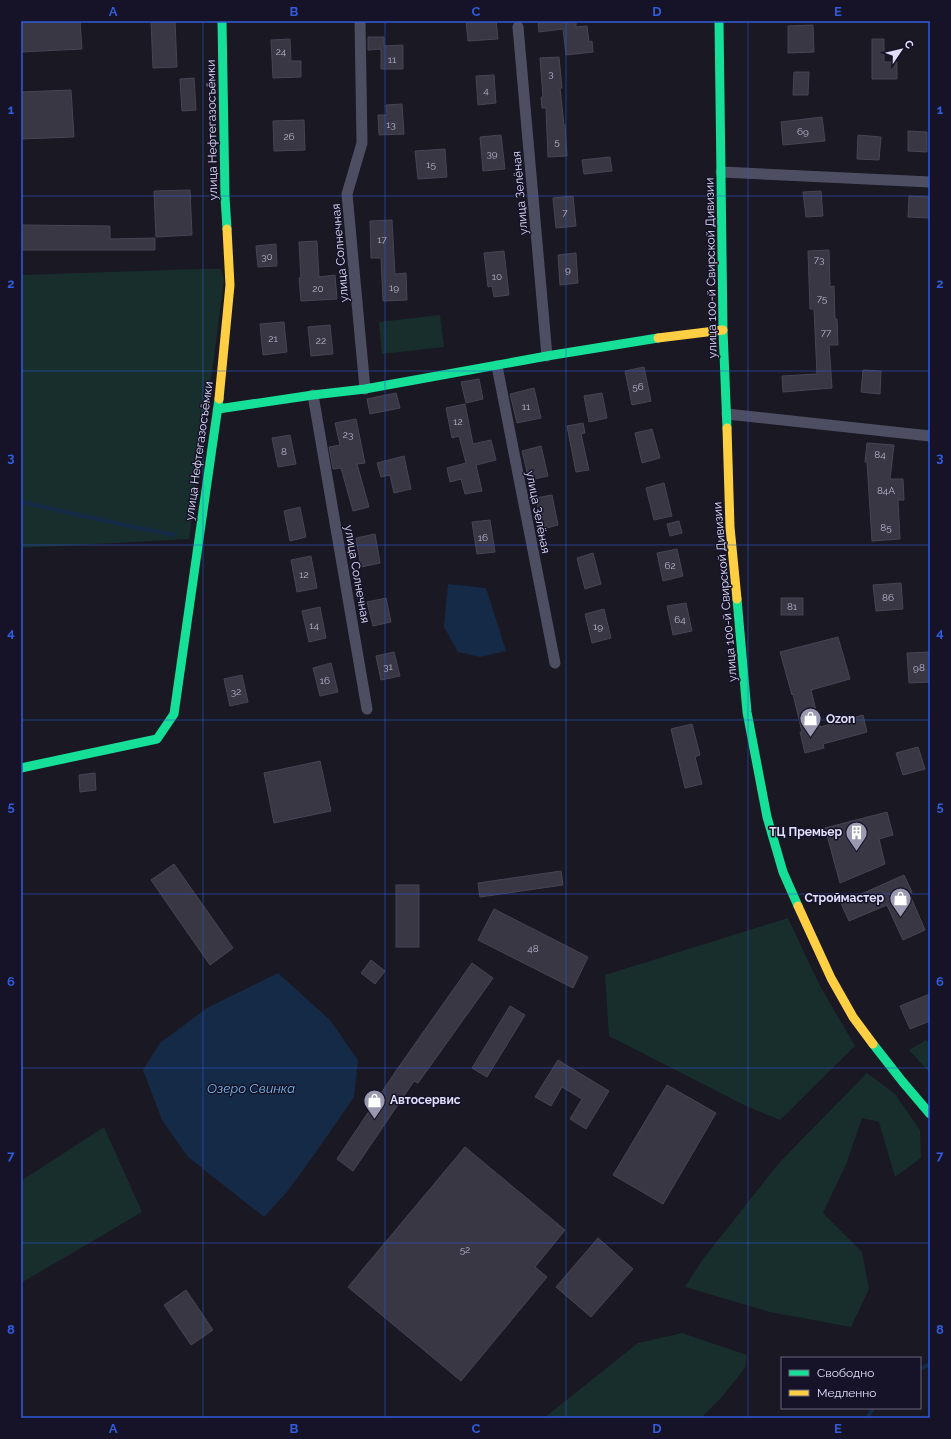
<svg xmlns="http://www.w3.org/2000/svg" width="951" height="1439" viewBox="0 0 951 1439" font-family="Raleway,sans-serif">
<rect width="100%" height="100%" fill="#1a1823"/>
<g fill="#172e2d">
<polygon points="199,269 221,269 224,279 214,358 189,539 21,548 21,275"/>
<polygon points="440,315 444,347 382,354 379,322"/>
<polygon points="788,918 820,986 855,1046 780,1120 746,1106 609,1036 605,975"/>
<polygon points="926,1040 930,1044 930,1073 909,1050"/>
<polygon points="867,1073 895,1094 920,1130 921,1158 895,1177 879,1122 862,1118 847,1162 823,1213 862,1252 869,1289 851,1327 770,1312 685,1287 703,1259 779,1163"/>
<polygon points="104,1127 142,1212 21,1283 21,1181"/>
<polygon points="682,1333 747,1355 745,1368 721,1398 701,1418 544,1418 638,1343"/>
</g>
<g fill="#152a46">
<polygon points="448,584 486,588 506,651 480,657 458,652 444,627"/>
<polygon points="278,973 330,1020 358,1060 354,1097 314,1155 286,1193 264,1217 188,1157 162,1120 143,1070 160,1043 207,1008"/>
</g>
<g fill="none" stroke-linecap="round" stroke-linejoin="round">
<g stroke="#152a46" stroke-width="4">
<polyline points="21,502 129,526 175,535"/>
<polyline points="920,1369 930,1364"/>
<polyline points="867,1418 873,1408"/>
</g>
</g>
<g fill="#393744" stroke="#474455">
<polygon points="21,21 80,21 82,49 21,52"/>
<polygon points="151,21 175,21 177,67 153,68"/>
<polygon points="466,21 496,21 498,39 468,41"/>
<polygon points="538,21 576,21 576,27 587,26 589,42 592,41 593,52 566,55 563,29 539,32"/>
<polygon points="813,25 814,52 788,53 788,26"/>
<polygon points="368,37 384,37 384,46 403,45 403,69 381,69 381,49 368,50"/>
<polygon points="290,39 291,61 301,61 301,77 273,78 271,40"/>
<polygon points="872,39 884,39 884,62 897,62 897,79 872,79"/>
<polygon points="559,57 562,88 560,88 564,125 565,125 567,156 548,157 546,108 542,108 541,97 543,97 540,58"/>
<polygon points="794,72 809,72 808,95 793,95"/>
<polygon points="494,75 496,103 478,105 476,76"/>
<polygon points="194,78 196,110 182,111 180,79"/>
<polygon points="71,90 74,137 21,139 21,92"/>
<polygon points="402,104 404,134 379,135 378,115 387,115 386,105"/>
<polygon points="822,117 825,141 783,145 781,122"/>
<polygon points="304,120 305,150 274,151 273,121"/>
<polygon points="908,131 927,132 927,152 908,151"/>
<polygon points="501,135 505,169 483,171 480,137"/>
<polygon points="858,135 881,137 879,160 857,159"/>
<polygon points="445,149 447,177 418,179 415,151"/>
<polygon points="610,157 612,171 584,174 582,160"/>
<polygon points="190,190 192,235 156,237 154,191"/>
<polygon points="821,191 823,216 806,217 803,192"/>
<polygon points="573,196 576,226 556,228 553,198"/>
<polygon points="909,196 930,197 930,218 908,217"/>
<polygon points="392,220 395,274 406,273 407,300 383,301 381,258 371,258 370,221"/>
<polygon points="21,225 110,226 110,239 155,238 155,250 21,250"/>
<polygon points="317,241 319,277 335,275 337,299 301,301 299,278 301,278 299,242"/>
<polygon points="276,244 277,266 258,267 256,246"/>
<polygon points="829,250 830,287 834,286 835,319 837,319 838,345 829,345 832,388 783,392 782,376 817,374 814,309 810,309 808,251"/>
<polygon points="504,251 509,295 494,297 492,286 488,287 484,253"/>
<polygon points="576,253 578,283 560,285 558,255"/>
<polygon points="284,322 287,352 263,355 260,324"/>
<polygon points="330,325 333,354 311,356 308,327"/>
<polygon points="644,367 651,401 632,405 625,371"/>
<polygon points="863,370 881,371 880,394 861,392"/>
<polygon points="479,379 483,399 466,403 461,382"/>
<polygon points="534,388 541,418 517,423 510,394"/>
<polygon points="396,393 400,408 370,414 367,399"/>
<polygon points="602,393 607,418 589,422 584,396"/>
<polygon points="465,404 473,444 491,440 496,460 476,465 482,491 465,494 461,479 450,482 447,468 466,463 459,436 452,438 446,408"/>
<polygon points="356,419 365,463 357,464 369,507 353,511 341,468 333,469 329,447 340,445 335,423"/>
<polygon points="583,423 585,433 581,434 589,470 576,472 567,426"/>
<polygon points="652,429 660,458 642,463 635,433"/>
<polygon points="290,435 296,464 278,467 272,438"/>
<polygon points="867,443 894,445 890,479 903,479 904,500 898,500 900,539 872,541 867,462 865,462"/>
<polygon points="541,446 548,476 529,480 522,451"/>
<polygon points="404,456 411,489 394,493 390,475 381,477 377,463"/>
<polygon points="664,483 672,516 654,520 646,488"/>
<polygon points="552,495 558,525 543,529 536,498"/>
<polygon points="300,507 306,537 290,541 284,511"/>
<polygon points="490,520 495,552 477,554 472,522"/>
<polygon points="679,521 682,533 670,536 667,524"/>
<polygon points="375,534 380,563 361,567 356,538"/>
<polygon points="677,549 683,576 663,581 657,553"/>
<polygon points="593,553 601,584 585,589 577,558"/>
<polygon points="311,556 317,588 297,592 291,560"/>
<polygon points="901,583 903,609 876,611 873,585"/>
<polygon points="386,598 391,622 373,626 367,602"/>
<rect x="781" y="598" width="22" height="17"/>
<polygon points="686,603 692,631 673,635 667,606"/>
<polygon points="320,607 326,638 309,642 302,611"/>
<polygon points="604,609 611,638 592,643 585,614"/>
<polygon points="838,637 850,679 811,690 820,727 863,715 867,732 823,744 824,748 805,753 800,732 802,732 793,694 792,695 780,652"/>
<polygon points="394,652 400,676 381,680 376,656"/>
<polygon points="930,652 930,682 909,683 907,653"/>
<polygon points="331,663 338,692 320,696 313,668"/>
<polygon points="242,675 248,702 230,706 224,679"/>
<polygon points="692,724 700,755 695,757 702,784 685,788 671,729"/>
<polygon points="918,747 925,769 903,775 896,753"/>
<polygon points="320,761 331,811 274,823 264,773"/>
<polygon points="95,773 96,790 80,792 79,775"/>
<polygon points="887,812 893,835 879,839 885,864 840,883 825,828"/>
<polygon points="174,864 233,948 210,965 151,880"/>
<polygon points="561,871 563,885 480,897 478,883"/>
<polygon points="904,875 912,892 910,895 925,930 903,940 887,905 849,921 841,903"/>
<rect x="396" y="885" width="23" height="62"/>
<polygon points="494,909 588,957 573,988 478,940"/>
<polygon points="371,960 385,971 375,984 361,973"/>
<polygon points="472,963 493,978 418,1083 414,1081 353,1171 337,1159 398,1068"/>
<polygon points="930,994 930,1021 910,1029 900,1006"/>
<polygon points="510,1006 525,1015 487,1077 472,1068"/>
<polygon points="558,1060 609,1091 586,1129 570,1119 582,1099 562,1087 551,1106 535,1097"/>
<polygon points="667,1085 716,1113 663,1204 613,1175"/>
<polygon points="465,1147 565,1230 535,1267 547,1277 461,1381 348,1287"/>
<polygon points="598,1238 633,1269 591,1317 556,1287"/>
<polygon points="186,1290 213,1330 191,1345 164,1305"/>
</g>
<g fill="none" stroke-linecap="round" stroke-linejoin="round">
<g stroke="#4e4e63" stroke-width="11">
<polyline points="360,21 362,143 347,194 365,389"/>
<polyline points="518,27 547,356"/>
<polyline points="721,172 930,182"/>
<polyline points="497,366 555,663"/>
<polyline points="313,395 367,709"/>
<polyline points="727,414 930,436"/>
</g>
<g stroke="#16e098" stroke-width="9">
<polyline points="222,21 225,197 227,229"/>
<polyline points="719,21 723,330 727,428"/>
<polyline points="218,409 313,395 365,389 547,356 658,338"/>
<polyline points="737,599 747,712 767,817 783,872 798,906"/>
<polyline points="21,768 157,739 174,714 219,399"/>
<polyline points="873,1044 902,1081 930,1114"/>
</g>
<g stroke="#ffcf43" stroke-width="9">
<polyline points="658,338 723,330"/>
<polyline points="219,399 230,285 227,229"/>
<polyline points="727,428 730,527 737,599"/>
<polyline points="798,906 831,978 853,1017 873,1044"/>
</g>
</g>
<path fill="none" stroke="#305cdc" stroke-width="1" stroke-opacity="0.55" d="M203,21V1418M385,21V1418M566,21V1418M748,21V1418M21,196H930M21,371H930M21,545H930M21,720H930M21,894H930M21,1068H930M21,1243H930"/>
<defs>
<symbol id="shop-pin" viewBox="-11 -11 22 30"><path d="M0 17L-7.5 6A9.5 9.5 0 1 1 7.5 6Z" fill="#9b99af" stroke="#161328"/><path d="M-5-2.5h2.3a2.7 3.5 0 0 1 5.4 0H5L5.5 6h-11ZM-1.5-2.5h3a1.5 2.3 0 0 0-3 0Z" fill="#fff"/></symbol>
<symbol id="building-pin" viewBox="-11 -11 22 30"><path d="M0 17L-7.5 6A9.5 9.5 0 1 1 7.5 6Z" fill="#9b99af" stroke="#161328"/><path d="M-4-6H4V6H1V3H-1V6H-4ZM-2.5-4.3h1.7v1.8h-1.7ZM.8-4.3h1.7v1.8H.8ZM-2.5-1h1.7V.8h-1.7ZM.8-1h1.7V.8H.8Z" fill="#fff"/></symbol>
</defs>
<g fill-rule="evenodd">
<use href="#shop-pin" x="798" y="706" width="25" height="34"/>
<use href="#building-pin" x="844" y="820" width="25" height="34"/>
<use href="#shop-pin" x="888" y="886" width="25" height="34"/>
<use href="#shop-pin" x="362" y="1088" width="25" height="34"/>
</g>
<g text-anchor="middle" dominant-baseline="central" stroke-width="3" stroke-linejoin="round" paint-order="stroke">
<g font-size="10" fill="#b6b4cd">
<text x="281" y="51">24</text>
<text x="392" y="59">11</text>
<text x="551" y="73">3</text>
<text x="486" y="90">4</text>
<text x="391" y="124">13</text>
<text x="803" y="131">69</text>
<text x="289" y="136">26</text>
<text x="557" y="141">5</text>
<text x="492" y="153">39</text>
<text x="431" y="164">15</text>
<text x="565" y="212">7</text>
<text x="382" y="239">17</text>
<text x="267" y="256">30</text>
<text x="819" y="259">73</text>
<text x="568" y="269">9</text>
<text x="497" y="276">10</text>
<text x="394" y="287">19</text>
<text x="318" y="288">20</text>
<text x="822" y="298">75</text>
<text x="826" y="332">77</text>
<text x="273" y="338">21</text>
<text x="321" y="340">22</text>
<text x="638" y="386">56</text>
<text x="526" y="406">11</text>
<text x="458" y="421">12</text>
<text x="348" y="434">23</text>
<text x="284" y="451">8</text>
<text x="880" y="454">84</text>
<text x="886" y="490">84А</text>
<text x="886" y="527">85</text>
<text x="483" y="537">16</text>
<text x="670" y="565">62</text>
<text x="304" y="574">12</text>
<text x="888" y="597">86</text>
<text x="792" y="606">81</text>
<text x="680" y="619">64</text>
<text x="314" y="625">14</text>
<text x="598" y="626">19</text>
<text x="388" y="666">31</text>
<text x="919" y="667">98</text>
<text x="325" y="680">16</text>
<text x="236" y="691">32</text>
<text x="533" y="948">48</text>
<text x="465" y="1249">52</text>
</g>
<g font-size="12" fill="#e0defb" stroke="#161328">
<text transform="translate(212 130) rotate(-91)">улица Нефтегазосъёмки</text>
<text transform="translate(520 193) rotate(-95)">улица Зелёная</text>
<text transform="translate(340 253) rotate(-95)">улица Солнечная</text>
<text transform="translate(711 268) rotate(-91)">улица 100-й Свирской Дивизии</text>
<text transform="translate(199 451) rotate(-82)">улица Нефтегазосъёмки</text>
<text transform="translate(538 512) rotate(79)">улица Зелёная</text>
<text transform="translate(357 574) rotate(80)">улица Солнечная</text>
<text transform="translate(725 592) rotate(-95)">улица 100-й Свирской Дивизии</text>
</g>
<g font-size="12" font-weight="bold" fill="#e0defb" stroke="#161328" text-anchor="start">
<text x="826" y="719">Ozon</text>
<text x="842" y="832" text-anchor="end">ТЦ Премьер</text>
<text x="884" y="898" text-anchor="end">Строймастер</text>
<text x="390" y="1100">Автосервис</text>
</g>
<g font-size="13" font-style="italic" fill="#77bef0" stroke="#161328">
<text x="251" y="1088">Озеро Свинка</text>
</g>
</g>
<rect width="951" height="1439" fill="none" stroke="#161328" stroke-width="44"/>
<rect x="781" y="1357" width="140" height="52" fill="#161328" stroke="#67647c"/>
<rect x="789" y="1370" width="20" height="6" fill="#16e098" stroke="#67647c"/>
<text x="817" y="1377" font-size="12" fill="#e0defb">Свободно</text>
<rect x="789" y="1390" width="20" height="6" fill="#ffcf43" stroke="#67647c"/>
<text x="817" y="1397" font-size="12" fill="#e0defb">Медленно</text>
<g transform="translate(901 50) rotate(55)" stroke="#161328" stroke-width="3" paint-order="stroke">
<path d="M0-3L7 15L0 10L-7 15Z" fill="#e0defb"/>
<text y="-6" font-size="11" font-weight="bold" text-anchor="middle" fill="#e0defb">С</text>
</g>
<rect x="22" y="22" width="907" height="1395" fill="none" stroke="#305cdc" stroke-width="1.5"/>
<g font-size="13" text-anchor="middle" font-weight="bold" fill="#305cdc">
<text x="113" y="16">A</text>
<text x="294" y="16">B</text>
<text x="476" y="16">C</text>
<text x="657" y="16">D</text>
<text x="838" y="16">E</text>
<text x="11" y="114">1</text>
<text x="940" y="114">1</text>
<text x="11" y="288">2</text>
<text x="940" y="288">2</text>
<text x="11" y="462">3</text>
<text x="940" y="462">3</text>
<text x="11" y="637">4</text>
<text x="940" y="637">4</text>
<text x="11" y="811">5</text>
<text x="940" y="811">5</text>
<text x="11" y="986">6</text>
<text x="940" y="986">6</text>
<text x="11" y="1160">7</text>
<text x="940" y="1160">7</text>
<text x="11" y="1334">8</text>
<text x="940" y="1334">8</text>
<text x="113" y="1433">A</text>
<text x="294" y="1433">B</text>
<text x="476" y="1433">C</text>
<text x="657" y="1433">D</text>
<text x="838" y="1433">E</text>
</g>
</svg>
